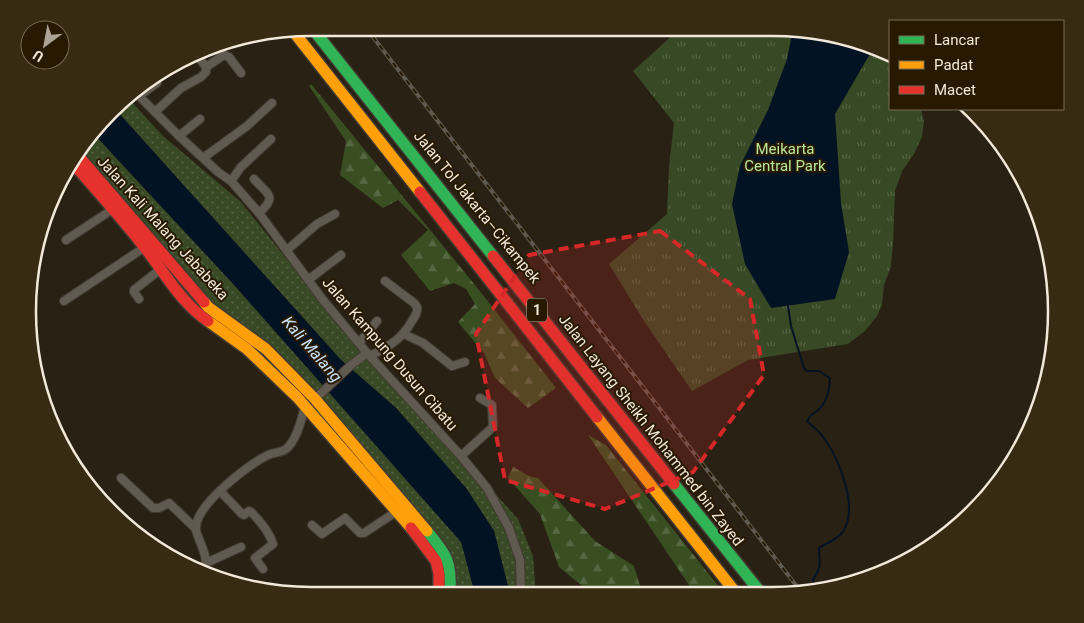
<svg xmlns="http://www.w3.org/2000/svg" width="1084" height="623" viewBox="0 0 1084 623" font-family="Roboto,sans-serif">
<defs>
<pattern id="grass-dots" width="8" height="8" patternUnits="userSpaceOnUse" patternTransform="scale(1.25)"><rect width="8" height="8" fill="#384925"/><path d="M2 2h.1M6 6h.1" fill="none" stroke="#556344" stroke-width="1.8" stroke-linecap="round"/></pattern>
<pattern id="forest-firs" width="22" height="20" patternUnits="userSpaceOnUse" patternTransform="scale(1.25)"><rect width="22" height="20" fill="#394f22"/><path d="M5 1l3.5 6h-7zM16 11l3.5 6h-7z" fill="#566842"/></pattern>
<pattern id="park-tufts" width="24" height="20" patternUnits="userSpaceOnUse" patternTransform="scale(1.25)"><rect width="24" height="20" fill="#384925"/><path d="M3 7l-1-3M5 7V3M7 7l1-3M15 17l-1-3M17 17v-4M19 17l1-3" fill="none" stroke="#556344"/></pattern>
</defs>
<rect width="100%" height="100%" fill="#292113"/>
<g fill="url(#grass-dots)">
<polygon points="128,98 163,136 241,202 345,332 463,458 518,519 533,556 536,594 510,594 494,531 466,488 396,408 341,360 116,110"/>
<polygon points="94,134 236,287 462,542 475,594 438,594 436,561 297,397 200,316 76,153"/>
</g>
<g fill="url(#forest-firs)">
<polygon points="311,84 475,285 556,388 528,408 495,378 484,353 458,322 475,304 466,289 454,283 430,291 401,255 428,230 398,200 383,208 340,175 346,141 309,86"/>
<polygon points="588,435 606,445 724,593 695,594"/>
<polygon points="513,467 529,476 538,478 595,541 634,566 641,589 637,594 609,594 608,592 606,594 592,594 559,567 540,514 508,478"/>
</g>
<polygon fill="url(#park-tufts)" points="674,28 791,28 864,42 890,55 890,109 921,109 924,121 922,137 914,154 902,171 895,191 893,244 891,266 884,285 882,305 877,316 865,331 848,344 748,360 692,391 644,321 609,264 667,214 669,166 674,123 633,71 676,32"/>
<g fill="#041323">
<polygon points="793,29 864,42 874,47 835,114 841,203 849,252 835,299 771,308 745,264 732,204 740,166 768,110 787,59"/>
<polygon points="116,110 341,360 396,408 466,488 494,531 510,594 475,594 461,542 236,287 94,134"/>
</g>
<g fill="none" stroke-linecap="round" stroke-linejoin="round">
<path stroke="#041323" stroke-width="2" d="M788,306L791,326L804,368L807,371H819L830,378C830,388 827,402 819,409C814,414 810,414 807,421C813,427 819,431 824,438C839,459 860,509 842,533C836,540 827,543 819,548C819,564 823,565 813,579L815,585L813,592"/>
<defs>
<g id="street">
<polyline points="197,55 206,67"/>
<polyline points="134,91 179,136 218,172 231,181 259,213 323,300 367,353 461,456 487,488 509,528 520,560 521,594"/>
<polyline points="139,96 157,83"/>
<polyline points="155,112 181,88 201,77 206,72 206,67 224,55 229,57 241,73"/>
<polyline points="179,136 200,119"/>
<polyline points="203,158 247,126 272,103"/>
<path d="M254,179C268,195 278,196 259,213"/>
<polyline points="231,181 241,167 271,139"/>
<polyline points="66,240 113,209"/>
<polyline points="287,250 317,224 335,214"/>
<polyline points="308,280 341,255"/>
<polyline points="139,299 134,292 134,290 162,268"/>
<polyline points="64,301 145,247"/>
<polyline points="404,334 423,343 452,366 465,362"/>
<polyline points="359,343 377,321"/>
<path d="M370,356C389,346 401,340 412,321C415,316 418,313 417,307L414,303L385,281"/>
<polyline points="315,399 350,366 367,353"/>
<polyline points="461,456 493,427 492,405 480,398"/>
<polyline points="121,478 153,508 159,508 169,503 195,528"/>
<path d="M220,491L242,514L244,515L249,511L251,512C260,521 269,531 273,544L255,558L263,569"/>
<polyline points="312,525 322,534 345,518 360,533 364,533 402,508"/>
<polyline points="206,563 241,547"/>
<path d="M199,571L206,563C206,549 195,536 196,527C197,504 248,465 268,455C274,452 281,453 286,449C297,440 301,420 305,407"/>
</g>
<g id="fast">
<polyline points="312,28 493,256"/>
<polyline points="674,484 761,593"/>
<path d="M427,531C447,555 452,562 450,594"/>
</g>
<g id="slow">
<polyline points="293,31 420,192"/>
<polyline points="204,302 208,307 266,349 315,399 427,531"/>
<polyline points="208,321 247,349 297,397 411,528"/>
<polyline points="597,417 736,593"/>
</g>
<g id="jam">
<polyline points="76,153 204,302"/>
<path d="M72,162C96,190 122,218 145,248C165,273 181,303 208,321"/>
<polyline points="420,192 597,417"/>
<polyline points="493,256 674,484"/>
<polyline points="411,528 436,561 439,574 439,594"/>
</g>
</defs>
<use href="#street" stroke="#433b32" stroke-width="10"/>
<use href="#fast" stroke="#433b32" stroke-width="14"/>
<use href="#slow" stroke="#433b32" stroke-width="14"/>
<use href="#jam" stroke="#433b32" stroke-width="14"/>
<use href="#street" stroke="#605a50" stroke-width="8"/>
<use href="#fast" stroke="#30b455" stroke-width="11"/>
<use href="#slow" stroke="#ff9f0a" stroke-width="11"/>
<use href="#jam" stroke="#e5322d" stroke-width="11"/>
<defs>
<polyline id="rail" points="366,28 802,593"/>
</defs>
<use href="#rail" stroke="#60594f" stroke-width="4"/>
<use href="#rail" stroke="#281a02" stroke-width="2" stroke-dasharray="5.5" stroke-linecap="butt"/>
</g>
<path fill="#d62828" fill-opacity="0.2" stroke="#d62828" stroke-width="4" stroke-dasharray="10 6" stroke-linejoin="round" d="M660,231L750,299L764,375L693,472L605,509L505,480L476,334L529,255Z"/>
<g text-anchor="middle" dominant-baseline="central" stroke-width="4" stroke-linejoin="round" paint-order="stroke">
<rect fill="#281a02" stroke="#b6ab99" stroke-width="1" x="527" y="298.5" width="20" height="23" rx="4"/>
<g font-size="14" font-weight="bold" fill="#f3e9da">
<text x="537" y="310">1</text>
</g>
<g font-size="15" fill="#b9e698" stroke="#281a02">
<text x="785" y="149">Meikarta<tspan x="785" dy="17">Central Park</tspan></text>
</g>
<g font-size="15" fill="#f3e9da" stroke="#281a02">
<text transform="translate(477 207) rotate(51)">Jalan Tol Jakarta–Cikampek</text>
<text transform="translate(163 228) rotate(48)">Jalan Kali Malang Jababeka</text>
<text transform="translate(390 354) rotate(49)">Jalan Kampung Dusun Cibatu</text>
<text transform="translate(651 430) rotate(52)">Jalan Layang Sheikh Mohammed bin Zayed</text>
</g>
<g font-size="16" font-style="italic" fill="#c9e4fd" stroke="#281a02">
<text transform="translate(312 349) rotate(49)">Kali Malang</text>
</g>
</g>
<path d="M0 0H1084V623H0ZM311 36H773A275 275 0 0 1 1048 311V312A275 275 0 0 1 773 587H311A275 275 0 0 1 36 312V311A275 275 0 0 1 311 36Z" fill="#382b13" fill-rule="evenodd"/>
<path fill="none" stroke="#f3e9da" stroke-width="2.5" d="M311 36H773A275 275 0 0 1 1048 311V312A275 275 0 0 1 773 587H311A275 275 0 0 1 36 312V311A275 275 0 0 1 311 36Z"/>
<rect x="889" y="20" width="175" height="90" fill="#281a02" stroke="#796d58"/>
<rect x="899" y="36" width="25" height="8" fill="#30b455" stroke="#796d58"/>
<text x="934" y="45" font-size="15" fill="#f3e9da">Lancar</text>
<rect x="899" y="61" width="25" height="8" fill="#ff9f0a" stroke="#796d58"/>
<text x="934" y="70" font-size="15" fill="#f3e9da">Padat</text>
<rect x="899" y="86" width="25" height="8" fill="#e5322d" stroke="#796d58"/>
<text x="934" y="95" font-size="15" fill="#f3e9da">Macet</text>
<g transform="translate(45 45) rotate(212)"><circle r="24" fill="#281a02" stroke="#796d58"/>
<path d="M0-4L9 19L0 12L-9 19Z" fill="#aca394"/>
<text y="-8" font-size="14" font-weight="bold" text-anchor="middle" fill="#f3e9da">U</text>
</g>
</svg>
